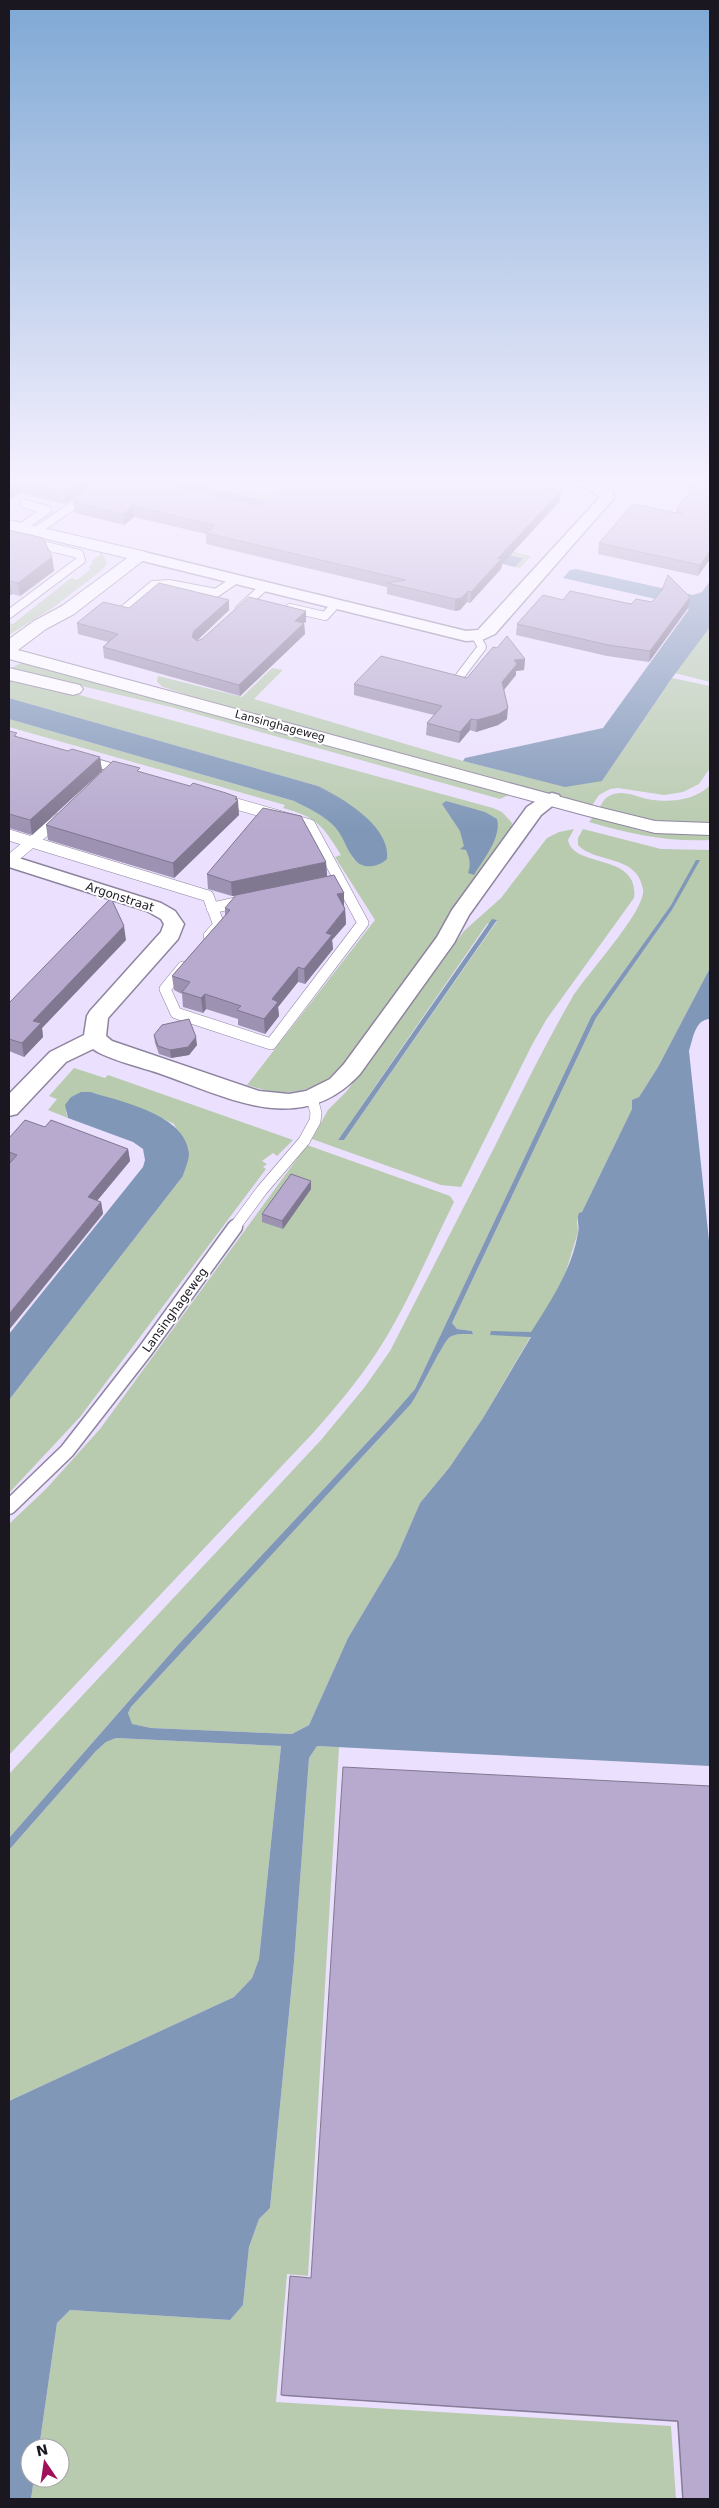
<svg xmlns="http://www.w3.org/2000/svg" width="719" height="2508" viewBox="0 0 719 2508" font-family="'DejaVu Sans',sans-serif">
<rect width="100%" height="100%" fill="#ebe0fe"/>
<g fill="#b8cbaf" fill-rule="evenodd">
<polygon points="170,479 198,479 453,536 465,541 531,556 520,568 515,567 522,557"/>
<polygon points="102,553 107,563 103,569 54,607 9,635 9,623 13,624 71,578 77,580 91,569 88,568 93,563 91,562"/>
<polygon points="710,627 710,682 675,673"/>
<polygon points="23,662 511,794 500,799 171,707 9,669"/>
<polygon points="272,668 283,670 254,699 463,761 526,777 602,781 672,678 710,686 710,768 699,784 683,792 664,795 618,788 610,789 599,795 591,807 224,707 163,687 157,682 158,676 242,697"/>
<path d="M9,678L76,694L493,808L502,812L512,823L510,836L338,1070C312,1096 280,1096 247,1085L375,920L335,857L341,855C323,826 317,817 283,808L285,805L9,727V719L294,801C311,809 330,818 341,834C347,843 349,858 359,863C366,868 378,866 384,861C395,834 339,796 318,786L9,698Z"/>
<path d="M710,785V822L664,823L599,808C602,804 604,798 609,796C621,789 635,796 647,799C668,803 695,801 710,785Z"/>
<path d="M593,817L646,832L710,834V840C666,842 631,834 589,822Z"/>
<path d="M574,829L568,840C573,869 640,852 634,898L546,1020L532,1045L461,1187L441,1185L312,1139L328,1110L346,1092L378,1049L464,931L501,898L547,838L559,832ZM497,921L344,1140H338L487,924Z"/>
<path d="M583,829L661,849L710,850V968L658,1067L639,1097L632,1103V1109L582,1212L579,1214L577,1221L578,1232L563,1281L483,1418L449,1468L420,1503L397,1556L348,1638L309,1725L292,1734L151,1728L131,1724L128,1713L131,1707L411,1404C419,1393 444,1340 450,1337C456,1333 465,1334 473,1333L472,1331L457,1329L452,1323L596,1018L672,910L699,860L671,905L591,1017L415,1389L388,1420L177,1646L9,1838V1774L321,1440L364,1388L390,1351C425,1283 460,1214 495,1146C520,1096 544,1046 572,998C585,976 647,910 643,889C637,854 596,864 578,845V838Z"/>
<polygon points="74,1068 105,1078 108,1075 293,1140 277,1156 273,1153 262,1161 267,1164 263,1167 266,1169 80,1417 9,1493 9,1400 183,1176 189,1155 174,1124 150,1112 91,1092 82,1092 71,1097 66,1113 68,1118 48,1110 57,1099 49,1096"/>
<path d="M307,1145L450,1196L454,1202C429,1252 407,1306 377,1352C358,1381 336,1407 313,1433L9,1755V1524L46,1489L100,1429Z"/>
<polygon points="116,1738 281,1746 259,1959 252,1978 234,1997 9,2101 9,1850 96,1751 106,1742"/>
<polygon points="317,1746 339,1747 308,2276 287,2274 276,2402 671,2426 676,2499 31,2499 34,2478 60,2478 60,2448 39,2448 57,2323 70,2310 230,2320 243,2305 249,2247 259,2219 270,2208 294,1962 309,1758"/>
</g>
<g fill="#8097b7">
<polygon points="124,479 170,479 523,558 515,567"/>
<polygon points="576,569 693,595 702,592 710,581 710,627 672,678 602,781 565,787 463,761 465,758 603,728 689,609 678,604 563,578 570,570"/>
<path d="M9,698L318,786C342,798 391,826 387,859C379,867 363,870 355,860C346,850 344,836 334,826C323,815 308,808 294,801L9,719Z"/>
<path d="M446,801L485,812L497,819C502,837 483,860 474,875L468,873C471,865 470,859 466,850L460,849L464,846L460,831L442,804Z"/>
<path d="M696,860H700L672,910L596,1018L452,1323L457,1329L472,1331L473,1334C465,1334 456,1333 450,1337C444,1340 419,1393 411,1404L131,1707L128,1713L132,1724L151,1728L292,1734L309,1725L348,1638L397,1556L420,1503L449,1468L483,1418L531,1337L490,1335L491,1331L531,1332C551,1301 572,1269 578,1233C580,1225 576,1221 579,1213L582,1212L632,1109V1100L639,1097L658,1067L710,968V1019C695,1019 693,1039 689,1051L710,1250V1766L317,1746L309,1758L294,1962L270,2208L259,2219L249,2247L243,2305L230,2320L70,2310L57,2323L39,2448H30V2478H34L31,2499H9V2101L234,1997L252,1978L259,1959L281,1746L116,1738L106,1742L96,1751L9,1850V1838L177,1646L388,1420L415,1389L591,1017L671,905Z"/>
<polygon points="492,919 497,920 344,1140 338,1140"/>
<path d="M81,1092H91C121,1102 186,1114 189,1154C189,1160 185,1169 183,1176L9,1400V1334L143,1167L145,1160L143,1149L133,1142L68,1118L65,1105L71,1097Z"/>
</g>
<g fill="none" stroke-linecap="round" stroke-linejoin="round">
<defs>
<g id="lane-far2">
<polyline points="20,528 47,510 25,504"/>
<polyline points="36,531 87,496"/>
<polyline points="9,537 79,554 81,560 9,614"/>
<polyline points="290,608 325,616 336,604"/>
<polyline points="240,609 264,587"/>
<polyline points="122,611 153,585 169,584 216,593 235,580"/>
<polyline points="460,676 482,647 476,636"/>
<polyline points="86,760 124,771"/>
<polyline points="223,800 237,804"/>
</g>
<g id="lane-far1">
<polyline points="9,835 208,896 219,925 209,936"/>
<polyline points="9,861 59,819"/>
<polyline points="212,908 244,901"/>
<polyline points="183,967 165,989 176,1013 271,1044 363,923 310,825 233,803"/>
<polyline points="234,1228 262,1190 304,1141 315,1121 316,1113 312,1098"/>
</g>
<polyline id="lane" points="9,1507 67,1451 145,1351 235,1227"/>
<g id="street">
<path d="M557,479C579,479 593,480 612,491L614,498L495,634L482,640L466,641L135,559L132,556L140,551L466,631L478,630L600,497L587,488L559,482Z"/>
<path d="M552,793L559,795L561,799L541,815L469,915L454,943L360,1074C301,1138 229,1098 161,1074C144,1068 106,1059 93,1049L66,1062L17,1114L9,1116V1094L50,1052L84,1035L87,1016L90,1011L161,932L164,924L161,919L147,911L9,867V855L161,903L175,911L184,924L178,939L108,1018L106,1036L112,1041L259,1091L289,1094L306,1091L330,1079L344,1064L437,937L452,910L527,807L545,795Z"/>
</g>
<g id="secondary">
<polygon points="9,520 146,552 149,556 74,614 46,629 18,650 598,807 655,821 710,823 710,835 655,833 584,815 9,659 9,639 34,621 62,606 127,558 9,530"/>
<polygon points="9,668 80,685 83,689 80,693 73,695 9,680"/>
</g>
</defs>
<use href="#lane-far2" stroke="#8e849f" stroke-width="10"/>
<use href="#lane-far1" stroke="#8e849f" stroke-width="12"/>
<use href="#lane" stroke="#8e849f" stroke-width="17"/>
<use href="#street" stroke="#8e849f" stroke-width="3"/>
<use href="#secondary" stroke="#8e849f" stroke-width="2"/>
<use href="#lane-far2" stroke="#fff" stroke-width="8"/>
<use href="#lane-far1" stroke="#fff" stroke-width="11"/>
<use href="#lane" stroke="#fff" stroke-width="14"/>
<use href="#street" fill="#fff" fill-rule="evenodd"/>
<use href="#secondary" fill="#fff" fill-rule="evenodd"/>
</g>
<g fill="#9d92b1">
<polygon points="9,479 100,479 100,480 65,504 20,493 9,499"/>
<polygon points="641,479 710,479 710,559 698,576 598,554 599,543 676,512 677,508 693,488 662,482 660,485 648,487"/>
<polygon points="560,501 502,564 501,569 470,603 467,602 460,610 455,611 387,594 387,587 206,544 206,534 134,517 124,525 75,513 73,502 259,505"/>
<polygon points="9,530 52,557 54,571 20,596 12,594 9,596"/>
<polygon points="229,600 229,610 197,641 306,611 306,622 304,623 305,634 240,696 104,658 103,647 108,642 78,634 77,623 129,608"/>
<polygon points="563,600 631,604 652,602 688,608 649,662 607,656 516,635 517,624"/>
<polygon points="525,659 524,670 516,671 516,675 504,690 507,719 498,725 476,732 470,730 459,743 426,735 427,723 434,715 354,695 354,684 467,678"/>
<polygon points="9,731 18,737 68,751 100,757 102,771 32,835 9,828"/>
<polygon points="140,772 237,800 239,815 174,878 48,840 46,825"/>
<polygon points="326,862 327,876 344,893 344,906 345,909 346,924 332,940 333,949 305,984 298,982 278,1007 279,1016 265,1034 238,1025 238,1019 206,1009 203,1013 183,1007 182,994 174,990 172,976 225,916 225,908 236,896 232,896 208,889 207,874"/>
<polygon points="126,940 42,1028 43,1037 24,1057 9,1051 9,1003"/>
<polygon points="154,1035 197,1045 189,1055 171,1058 159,1054 155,1043"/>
<polygon points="45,1127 128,1149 130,1161 97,1201 101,1202 103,1214 9,1163 9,1138"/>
<polygon points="311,1181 311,1189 283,1229 262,1222 262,1214"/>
<polygon points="710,1786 710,2499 682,2499 677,2422 282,2396 311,2278"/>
</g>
<g fill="#807790">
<polygon points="85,479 100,480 65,504 64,493"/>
<polygon points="649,479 663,479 662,482 660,485 648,487"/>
<polygon points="18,483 20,493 9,499 9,487"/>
<polygon points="561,491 560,501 502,564 501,569 470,603 471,592 497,559"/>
<polygon points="133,506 134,517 124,525 123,514"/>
<polygon points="710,551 710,559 698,576 700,565"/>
<polygon points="52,557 54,571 20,596 18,583"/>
<polygon points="9,580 12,594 9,596"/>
<polygon points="468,591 467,602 460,610 455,611 455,599"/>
<polygon points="690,597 688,608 649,662 650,651"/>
<polygon points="229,600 229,610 195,642 192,637 194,631"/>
<polygon points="306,611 306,622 304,623 305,634 240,696 239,685 295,621"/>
<polygon points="525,659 524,670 516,671 516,675 501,693 502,682 514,660"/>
<polygon points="508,708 507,719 498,725 476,732 477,720"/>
<polygon points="471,719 470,730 459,743 460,732"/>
<polygon points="100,757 102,771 32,835 30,820"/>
<polygon points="237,797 237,801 238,800 239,815 174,878 173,863"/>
<polygon points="326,862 327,876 232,896 231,882"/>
<polygon points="344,893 344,908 337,894"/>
<polygon points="345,909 346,924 332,940 333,949 305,984 304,969 326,933"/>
<polygon points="124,926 126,940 42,1028 43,1037 24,1057 22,1043 33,1021"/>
<polygon points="298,967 298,982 278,1007 279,1016 265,1034 264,1019 272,999"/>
<polygon points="205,994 206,1009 203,1013 201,998"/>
<polygon points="196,1037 197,1045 189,1055 171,1058 170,1050"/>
<polygon points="128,1149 130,1161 90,1209 88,1197"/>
<polygon points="311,1181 311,1189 283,1229 282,1221"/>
<polygon points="101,1202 103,1214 9,1330 9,1314"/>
</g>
<g fill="#b7aace" stroke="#807790">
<polygon points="9,479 85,479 64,493 18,483 9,487"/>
<polygon points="106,479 144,479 259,505 291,479 507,479 561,491 497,559 502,558 471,592 468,591 461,598 455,599 387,583 406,580 206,533 215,525 133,506 123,514 73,502"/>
<polygon points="700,479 710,479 710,551 700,565 599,543 633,504 682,514 677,508"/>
<polygon points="9,530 43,538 52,557 18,583 9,581"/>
<polygon points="668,575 690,597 650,651 608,645 517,624 543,595 563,600 570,591 631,604 636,599 652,602 662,590"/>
<polygon points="159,583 229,600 194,631 192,637 197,641 202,639 249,597 306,611 295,621 304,623 239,685 103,647 118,634 77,623 103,602 129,608"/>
<polygon points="507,636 525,659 514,660 517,664 502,682 508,708 499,714 477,720 471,719 460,732 427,723 442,706 354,684 381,656 467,678 493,647 497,648"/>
<polygon points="9,731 17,733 14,736 68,751 72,749 100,757 30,820 9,814"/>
<polygon points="113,761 140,768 137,771 190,786 193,783 226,793 237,797 235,799 238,800 173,863 46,825"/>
<polygon points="263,808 301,816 326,862 231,882 207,874"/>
<polygon points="334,875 344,893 337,894 345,909 326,933 332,935 304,969 298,967 272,999 278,1002 264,1019 237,1010 241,1006 205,994 201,998 182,992 190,982 172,976 230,910 225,908 236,895"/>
<polygon points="111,898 124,926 33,1021 41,1023 22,1043 9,1039 9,1003"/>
<polygon points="189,1019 196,1037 188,1047 170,1050 158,1046 154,1035 162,1025"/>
<polygon points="25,1120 45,1127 51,1120 128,1149 88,1197 101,1202 9,1314 9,1164 17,1155 9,1152 9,1138"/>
<polygon points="291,1174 311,1181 282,1221 262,1214"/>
<polygon points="343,1767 710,1786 710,2499 683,2499 678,2421 281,2395 290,2276 311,2278"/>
</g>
<linearGradient id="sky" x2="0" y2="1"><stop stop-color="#7ea8d4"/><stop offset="0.58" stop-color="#f6f1ff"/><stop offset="1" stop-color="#f6f1ff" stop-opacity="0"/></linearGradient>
<rect width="719" height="830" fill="url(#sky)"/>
<g text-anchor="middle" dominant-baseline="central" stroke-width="4" stroke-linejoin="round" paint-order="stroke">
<g font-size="11" fill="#1b1721" stroke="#fff">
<text transform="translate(280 726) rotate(15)">Lansinghageweg</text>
</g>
<g font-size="12" fill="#1b1721" stroke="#fff">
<text transform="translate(120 897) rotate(18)">Argonstraat</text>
<text transform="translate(175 1310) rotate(-54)">Lansinghageweg</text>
</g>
</g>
<rect width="719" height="2508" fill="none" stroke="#1b1721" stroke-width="20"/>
<g transform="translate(45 2463) rotate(347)"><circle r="24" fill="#ffffff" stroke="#a4a2a6"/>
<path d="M0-4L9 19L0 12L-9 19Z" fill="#a01159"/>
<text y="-8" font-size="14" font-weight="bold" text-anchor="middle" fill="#1b1721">N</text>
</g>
</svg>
